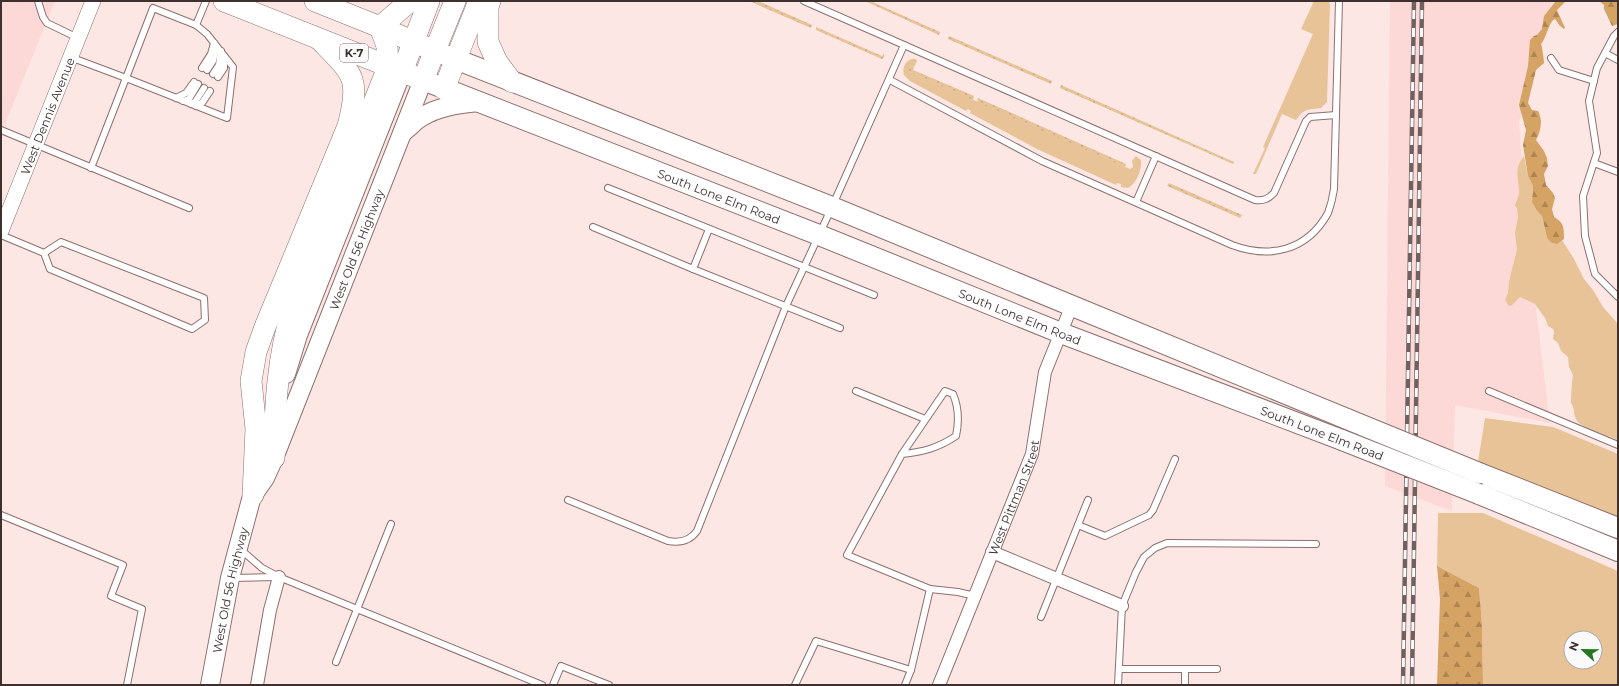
<svg xmlns="http://www.w3.org/2000/svg" width="1619" height="686" viewBox="0 0 1619 686" font-family="Montserrat,sans-serif">
<defs>
<pattern id="forest-firs" width="22" height="20" patternUnits="userSpaceOnUse"><rect width="22" height="20" fill="#d5a364"/><path d="M5 1l3.5 6h-7zM16 11l3.5 6h-7z" fill="#ae8553"/></pattern>
<pattern id="garden-dots" width="8" height="8" patternUnits="userSpaceOnUse"><rect width="8" height="8" fill="#e7c397"/><path d="M2 2h.1M6 6h.1" fill="none" stroke="#c7a882" stroke-width="1.8" stroke-linecap="round"/></pattern>
</defs>
<rect width="100%" height="100%" fill="#fce7e5"/>
<g fill="#fcd9d6">
<polygon points="1,1 55,1 1,134"/>
<polygon points="1390,1 1555,1 1519,121 1527,235 1550,423 1455,405 1452,511 1385,486"/>
</g>
<g fill="#e7c397" fill-rule="evenodd">
<path d="M1314,1H1329L1330,5L1327,102L1321,108C1307,110 1305,108 1296,120L1282,114L1256,174H1253L1265,148L1263,147L1313,34L1301,29Z"/>
<path d="M912,59H916L917,61L914,67L911,66L908,71L1130,169L1133,167L1132,161L1136,156L1141,160C1142,169 1137,183 1128,188L1121,187V184L1117,183L1116,185L1037,149L970,113L971,111L968,109L966,111L910,81L904,75C902,68 905,61 912,59Z"/>
<path d="M1524,156L1528,176L1533,186L1532,202L1537,211L1542,216L1547,238L1556,244L1562,240L1574,259L1584,279L1593,290L1603,307L1618,324V440C1609,436 1583,428 1577,421C1573,415 1575,408 1571,403C1571,398 1572,379 1573,375L1569,367L1568,357L1561,351L1558,343L1553,339L1554,332L1553,329L1548,326L1545,318L1535,304L1520,297L1512,305L1509,306L1505,300L1508,293L1509,282L1517,249L1515,233L1518,217L1517,208L1515,206C1516,201 1520,195 1519,190C1518,175 1514,169 1524,156Z"/>
<polygon points="1485,418 1553,427 1618,454 1618,518 1478,462"/>
<path d="M1438,513H1483L1618,571V685H1483L1482,624L1479,588L1437,566ZM1571,638H1595V662H1571Z"/>
</g>
<g fill="url(#forest-firs)">
<path d="M1556,1H1566L1557,10L1565,28L1564,29L1560,26L1555,19C1549,21 1547,37 1541,44C1542,46 1544,60 1544,63L1536,70L1528,103L1532,110L1538,111C1543,120 1541,131 1536,140L1544,151L1547,158L1548,166L1544,174L1546,185L1553,193L1555,198L1552,209L1554,217C1564,223 1564,227 1564,239L1557,244L1552,243L1547,238L1542,216L1537,211L1532,202L1533,186L1528,176L1523,145L1526,130L1519,105L1528,66L1530,40L1534,36L1537,35L1542,29L1544,16Z"/>
<polygon points="1599,1 1618,1 1618,24 1612,26 1604,9 1604,5"/>
<polygon points="1437,566 1479,588 1482,624 1483,685 1437,685 1440,599"/>
</g>
<g fill="url(#garden-dots)">
<polygon points="749,1 758,1 812,25 811,28"/>
<polygon points="865,1 870,1 940,32 939,35"/>
<polygon points="816,27 882,56 884,53 884,57 882,59 816,30"/>
<polygon points="949,36 1052,81 1051,84 948,39"/>
<polygon points="909,66 914,67 913,70 974,96 973,100 908,71 907,70"/>
<polygon points="1061,85 1234,162 1233,164 1060,88"/>
<polygon points="978,98 1126,164 1125,167 977,102"/>
<polygon points="1169,183 1242,215 1240,218 1167,186"/>
</g>
<g fill="none" stroke-linecap="round" stroke-linejoin="round">
<defs>
<g id="service">
<polyline points="38,1 43,17 47,23 78,38"/>
<polyline points="196,25 206,1"/>
<polyline points="1618,32 1614,36 1597,68 1589,101 1597,153 1583,196 1585,236 1595,274 1618,297"/>
<path d="M904,45L1255,200C1264,201 1268,199 1274,193L1306,121L1310,117L1336,115"/>
<polyline points="1605,53 1618,60"/>
<polyline points="70,57 126,78 153,8 196,25 207,34 233,67 227,118 126,78 91,168"/>
<polyline points="1551,58 1559,70 1594,81"/>
<polyline points="202,68 211,54 214,43"/>
<polyline points="207,70 213,61 216,48"/>
<polyline points="213,74 219,65 221,51"/>
<polyline points="218,77 224,68 224,56"/>
<path d="M890,80L1042,161L1232,245C1270,259 1307,251 1328,213C1331,205 1333,196 1334,189L1339,1"/>
<polyline points="176,98 186,93 194,82"/>
<polyline points="183,101 189,99 198,84"/>
<polyline points="191,104 195,102 204,88"/>
<polyline points="196,106 202,103 210,91"/>
<polyline points="1,130 189,208"/>
<polyline points="1594,163 1618,172"/>
<polyline points="608,188 874,295"/>
<polyline points="1136,202 1156,156"/>
<polyline points="593,227 693,269 840,328"/>
<polyline points="1,235 44,253 50,269 192,329 205,320 204,298 61,242 44,253"/>
<polyline points="693,269 709,229"/>
<polyline points="856,391 925,419"/>
<polyline points="1489,391 1618,445"/>
<path d="M902,454C923,452 938,448 956,436C959,422 959,408 953,394L945,391L902,454L847,555L930,589L911,670L905,685"/>
<path d="M568,500L668,541C679,543 690,541 697,531L786,306L832,207L904,45L804,1"/>
<polyline points="1,515 123,565 111,596 142,609 127,685"/>
<polyline points="1078,525 1105,536 1149,515 1153,510 1175,459"/>
<polyline points="240,549 262,568 279,577 542,685"/>
<polyline points="232,578 277,577"/>
<polyline points="930,589 958,592 975,596"/>
<polyline points="1041,617 1088,500"/>
<polyline points="336,662 391,524"/>
<polyline points="1119,669 1217,669"/>
<polyline points="553,685 561,666 609,685"/>
<polyline points="795,685 816,641 911,670"/>
<polyline points="1118,685 1122,606 1136,572 1144,557 1155,548 1167,543 1316,544"/>
<polyline points="1185,685 1185,669"/>
</g>
<g id="minor">
<polyline points="992,552 1122,606"/>
<polyline points="257,685 270,610 279,577"/>
<path id="s1" d="M939,685L1032,454L1045,372L1072,305"/>
</g>
<g id="tertiary">
<path id="s2" d="M1,231L93,1"/>
</g>
<g id="secondary">
<path d="M403,132C409,128 414,122 420,118C438,106 460,104 480,102"/>
<polyline points="286,374 298,335 402,72"/>
<path id="s3" d="M253,495L265,478L274,458L423,80"/>
<path id="s4" d="M210,685L230,578L256,481"/>
</g>
<g id="primary">
<polyline points="435,51 832,207 1347,419"/>
<path id="s5" d="M423,80L819,235L1061,333L1342,440"/>
<polyline points="1479,473 1618,528"/>
<polyline points="1479,494 1618,551"/>
</g>
<g id="trunk">
<polyline points="224,1 423,80 455,1"/>
<polyline points="315,1 380,27 435,51"/>
<polyline points="490,1 488,7 488,42 497,62 512,82"/>
<polyline points="380,27 410,1"/>
<polyline points="402,72 429,1"/>
<polyline points="444,89 479,1"/>
<path d="M274,458C275,406 277,358 293,307L388,67L387,46L380,27"/>
<path d="M253,495L256,429L251,381L256,352L265,327L348,126C361,77 353,74 320,40"/>
</g>
</defs>
<use href="#service" stroke="#8e6f6d" stroke-width="8"/>
<use href="#minor" stroke="#8e6f6d" stroke-width="14"/>
<use href="#tertiary" stroke="#8e6f6d" stroke-width="16"/>
<use href="#secondary" stroke="#8e6f6d" stroke-width="20"/>
<use href="#primary" stroke="#8e6f6d" stroke-width="22"/>
<use href="#trunk" stroke="#8e6f6d" stroke-width="22"/>
<use href="#service" stroke="#fff" stroke-width="6"/>
<use href="#minor" stroke="#fff" stroke-width="12"/>
<use href="#tertiary" stroke="#fff" stroke-width="15"/>
<use href="#secondary" stroke="#fff" stroke-width="18"/>
<use href="#primary" stroke="#fff" stroke-width="20"/>
<use href="#trunk" stroke="#fff" stroke-width="21"/>
<defs>
<g id="rail">
<polyline points="1403,685 1414,1"/>
<polyline points="1412,685 1422,1"/>
</g>
</defs>
<use href="#rail" stroke="#706160" stroke-width="4.5"/>
<use href="#rail" stroke="#fafafa" stroke-width="3" stroke-dasharray="9" stroke-linecap="butt"/>
<defs>
<g id="primary-bridge">
<polyline points="1347,419 1479,473"/>
<polyline points="1342,440 1479,494"/>
</g>
</defs>
<use href="#primary-bridge" stroke="#8e6f6d" stroke-width="22" stroke-linecap="butt"/>
<use href="#primary-bridge" stroke="#fff" stroke-width="20"/>
</g>
<g text-anchor="middle" dominant-baseline="central" stroke-width="4" stroke-linejoin="round" paint-order="stroke">
<rect fill="#fafafa" stroke="#766d6c" stroke-width="1" x="340" y="44" width="28" height="18" rx="3"/>
<g font-size="11" font-weight="bold" fill="#3d302f">
<text x="354" y="53">K-7</text>
</g>
<g font-size="12" fill="#3d302f" stroke="#fafafa">
<text stroke="none"><textPath href="#s2" startOffset="124">West Dennis Avenue</textPath></text>
<text stroke="none"><textPath href="#s5" startOffset="318">South Lone Elm Road</textPath></text>
<text stroke="none"><textPath href="#s3" startOffset="267">West Old 56 Highway</textPath></text>
<text stroke="none"><textPath href="#s5" startOffset="642">South Lone Elm Road</textPath></text>
<text transform="translate(1322 433) rotate(21)">South Lone Elm Road</text>
<text stroke="none"><textPath href="#s1" startOffset="202">West Pittman Street</textPath></text>
<text stroke="none"><textPath href="#s4" startOffset="97">West Old 56 Highway</textPath></text>
</g>
</g>
<rect width="1619" height="686" fill="none" stroke="#3d302f" stroke-width="4"/>
<g transform="translate(1583 650) rotate(292)"><circle r="19" fill="#fafafa" stroke="#aea9a9"/>
<path d="M0-3L7 15L0 10L-7 15Z" fill="#247620"/>
<text y="-6" font-size="11" font-weight="bold" text-anchor="middle" fill="#3d302f">N</text>
</g>
</svg>
